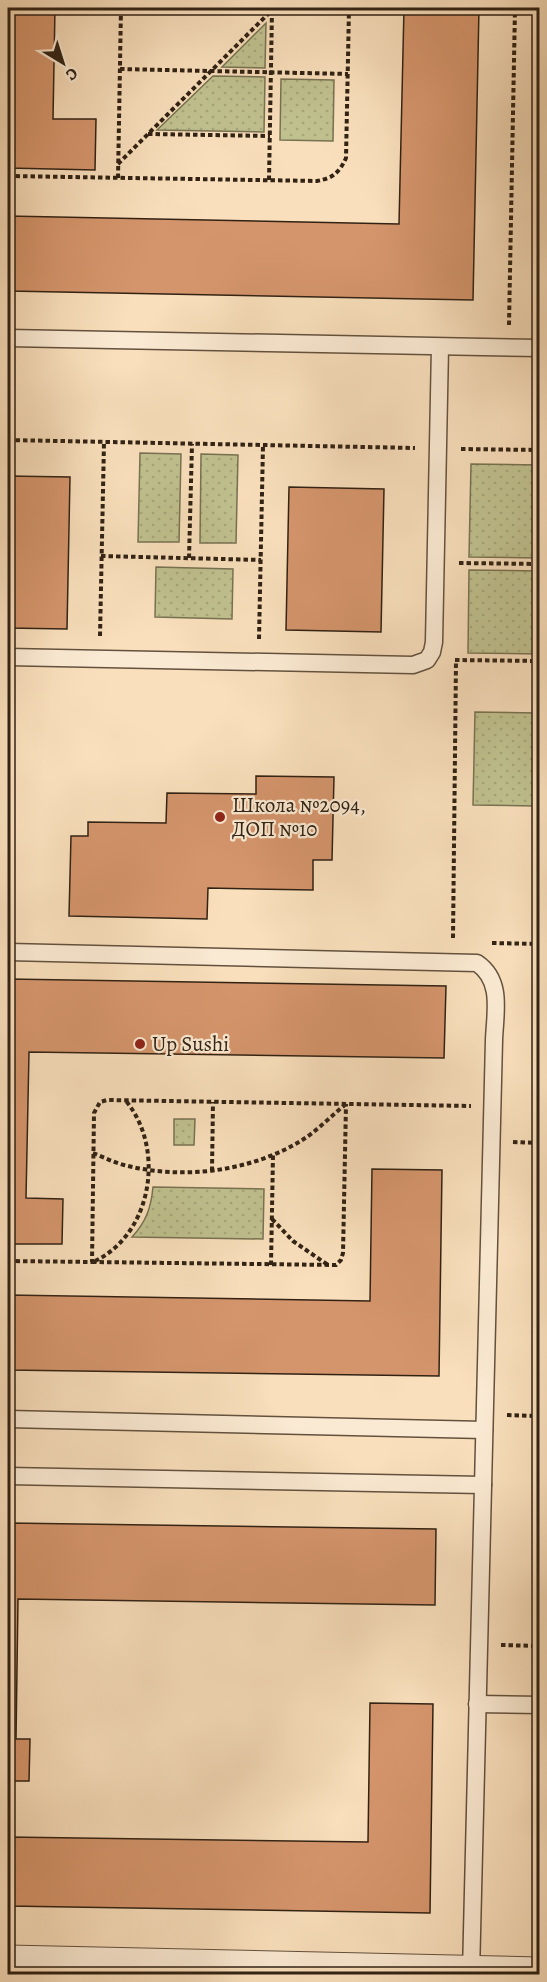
<svg xmlns="http://www.w3.org/2000/svg" width="547" height="1982" viewBox="0 0 547 1982" font-family="Alegreya,serif">
<defs>
<pattern id="park-dots" width="8" height="8" patternUnits="userSpaceOnUse" patternTransform="scale(1.5)"><rect width="8" height="8" fill="#c0c18f"/><path d="M2 2h.1M6 6h.1" fill="none" stroke="#a5a67a" stroke-width="1.8" stroke-linecap="round"/></pattern>
</defs>
<rect width="100%" height="100%" fill="#f9dfbc"/>
<filter id="stains"><feTurbulence type="fractalNoise" baseFrequency=".00333" numOctaves="4"/><feColorMatrix values="0 0 0 0 .2 0 0 0 0 .09 0 0 0 0 .02 0 0 0 .5 -.17"/></filter>
<radialGradient id="worn" r=".72"><stop offset=".6" stop-color="#630" stop-opacity="0"/><stop offset="1" stop-color="#630" stop-opacity=".3"/></radialGradient>
<g fill="url(#park-dots)" stroke="#787252" stroke-width="1.5">
<polygon points="266,23 265,68 222,67"/>
<polygon points="213,76 265,77 264,132 157,130"/>
<polygon points="281,79 334,80 333,141 280,140"/>
<polygon points="140,453 181,454 179,542 138,542"/>
<polygon points="201,454 238,455 236,543 200,543"/>
<polygon points="471,464 539,465 539,558 469,557"/>
<polygon points="156,567 233,569 232,619 155,617"/>
<polygon points="469,570 539,571 539,654 468,653"/>
<polygon points="475,712 536,713 535,806 473,805"/>
<polygon points="174,1119 195,1119 194,1145 174,1145"/>
<path d="M153,1187L264,1189L263,1239L132,1237C146,1222 151,1208 153,1187Z"/>
<polygon points="538,1761 540,1761 539,1905 535,1905"/>
</g>
<g fill="#d5956c" stroke="#312214" stroke-width="1.5">
<polygon points="8,8 55,8 53,119 96,119 95,170 8,168"/>
<polygon points="404,8 479,8 473,300 8,291 8,216 399,224"/>
<polygon points="8,476 70,477 67,629 8,628"/>
<polygon points="289,487 384,489 381,632 286,630"/>
<polygon points="256,776 334,777 332,860 313,860 313,890 208,888 207,919 69,916 71,836 88,836 88,822 166,823 167,793 256,794"/>
<polygon points="8,979 446,986 444,1058 29,1052 26,1198 63,1199 62,1244 8,1244"/>
<polygon points="372,1169 442,1170 439,1376 8,1370 8,1295 370,1301"/>
<polygon points="8,1523 436,1529 435,1605 18,1599 16,1739 30,1739 29,1781 8,1781"/>
<polygon points="370,1703 433,1704 430,1913 8,1906 8,1837 368,1842"/>
</g>
<g fill="none" stroke-linecap="round" stroke-linejoin="round">
<defs>
<g id="service">
<polyline points="8,338 540,348"/>
<polyline points="8,657 413,665 427,660 432,652 434,642 440,347"/>
<path d="M8,952L477,963C503,981 495,1012 494,1040L471,1973"/>
<polyline points="8,1419 484,1430"/>
<polyline points="8,1476 483,1485"/>
<polyline points="477,1704 540,1705"/>
</g>
<polyline id="minor" points="8,1962 540,1974"/>
</defs>
<use href="#service" stroke="#63513e" stroke-width="19"/>
<use href="#minor" stroke="#63513e" stroke-width="35"/>
<g stroke="#312214" stroke-width="4" stroke-dasharray="4.5 3" stroke-linecap="butt">
<polyline points="120,69 348,74"/>
<polyline points="148,134 270,136"/>
<polyline points="118,164 274,8"/>
<path d="M8,176L317,181C333,178 339,173 346,158L349,8"/>
<polyline points="118,178 121,8"/>
<polyline points="269,180 272,10"/>
<polyline points="509,325 515,8"/>
<polyline points="8,440 415,448"/>
<polyline points="461,449 540,450"/>
<polyline points="101,556 261,560"/>
<polyline points="189,558 192,444"/>
<polyline points="459,563 540,564"/>
<polyline points="100,636 104,442"/>
<polyline points="259,639 263,445"/>
<polyline points="455,660 540,661"/>
<polyline points="453,938 456,661"/>
<polyline points="492,943 540,944"/>
<polyline points="540,1137 534,1416 540,1416"/>
<polyline points="513,1142 540,1143"/>
<path d="M93,1153C103,1157 113,1162 124,1165C181,1180 248,1172 299,1142C316,1132 331,1116 346,1104"/>
<polyline points="212,1171 213,1102"/>
<polyline points="272,1219 293,1241 328,1265"/>
<polyline points="8,1261 92,1262 94,1113 100,1102 107,1100 471,1106"/>
<path d="M95,1261C153,1233 165,1148 126,1101"/>
<polyline points="92,1262 336,1265 341,1260 343,1253 346,1104"/>
<polyline points="271,1265 273,1155"/>
<polyline points="507,1415 534,1416"/>
<polyline points="501,1645 540,1646"/>
</g>
<use href="#service" stroke="#fbead3" stroke-width="16"/>
<use href="#minor" stroke="#fbead3" stroke-width="33"/>
</g>
<g fill="#8f2418" stroke="#fbead3" stroke-width="2">
<circle cx="220" cy="817" r="6"/>
<circle cx="140" cy="1044" r="6"/>
</g>
<g text-anchor="middle" dominant-baseline="central" stroke-width="4.5" stroke-linejoin="round" paint-order="stroke">
<g font-size="21" fill="#312214" stroke="#fbead3" text-anchor="start">
<text x="232" y="805">Школа №2094,<tspan x="232" dy="24">ДОП №10</tspan></text>
<text x="152" y="1044">Up Sushi</text>
</g>
</g>
<rect width="547" height="1982" fill="none" stroke="#f9dfbc" stroke-width="30"/>
<rect x="9" y="9" width="529" height="1964" fill="none" stroke="#312214" stroke-width="3"/>
<rect x="15" y="15" width="517" height="1952" fill="none" stroke="#312214" stroke-width="1.5"/>
<g transform="translate(63 63) rotate(142)" stroke="#fbead3" stroke-width="4.5" paint-order="stroke">
<path d="M0-4.5L10 22L0 15L-10 22Z" fill="#312214"/>
<text y="-9" font-size="16" font-weight="bold" text-anchor="middle" fill="#312214">С</text>
</g>
<rect width="100%" height="100%" filter="url(#stains)"/>
<rect width="100%" height="100%" fill="url(#worn)"/>
</svg>
